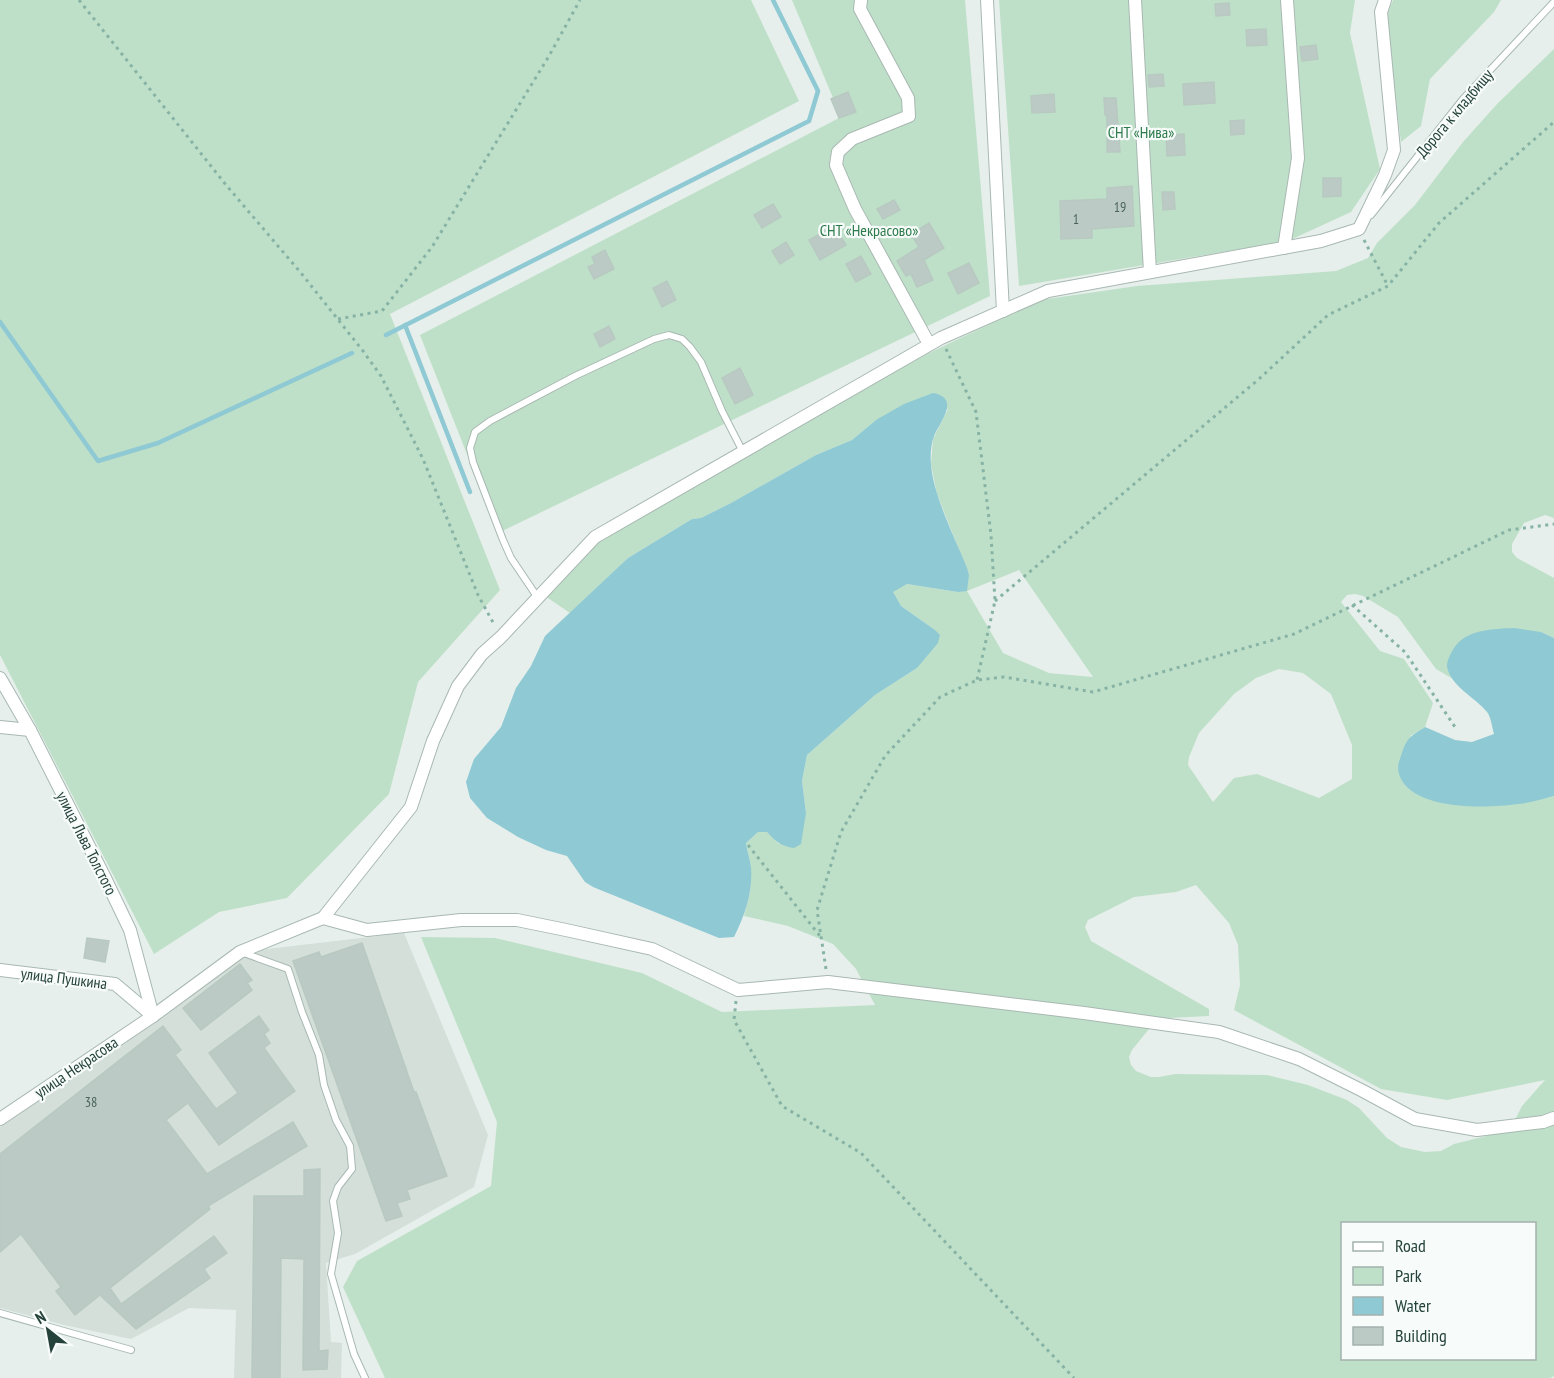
<svg xmlns="http://www.w3.org/2000/svg" width="1554" height="1378" viewBox="0 0 1554 1378" font-family="'PT Sans Narrow',sans-serif">
<rect width="100%" height="100%" fill="#e6efeb"/>
<polygon fill="#d4dfda" points="404,933 488,1135 474,1187 355,1254 326,1263 331,1342 342,1343 341,1378 234,1378 236,1310 189,1308 131,1339 64,1325 0,1308 0,1127 240,952"/>
<g fill="#bfe0c8" fill-rule="evenodd">
<polygon points="0,0 751,0 799,101 390,314 500,590 418,682 389,794 287,898 219,912 154,954 0,655"/>
<polygon points="792,0 965,0 990,296 498,533 420,335 841,117"/>
<polygon points="999,0 1355,0 1350,33 1380,169 1351,212 1288,241 1019,286"/>
<polygon points="1393,0 1501,0 1494,12 1430,79 1421,126 1401,142 1386,18"/>
<path d="M1554,49V518L1545,515L1524,523L1512,544V552L1517,558L1554,578V638L1541,632L1447,664L1453,679L1436,669L1398,617L1363,596L1355,594L1347,595L1341,602L1380,651L1404,659L1433,703L1425,727L1410,736L1519,804L1554,796V1376L1550,1378H385L343,1287L357,1261L491,1186L497,1122L421,937L495,938L642,973L722,1012L875,1005L856,969L833,944L788,926L744,916L750,892L751,867L746,843L758,832H767L779,844L806,813L802,781L807,755L875,695L917,668L935,630L901,606L892,592L907,584L958,592L969,575L937,494L931,464L933,439L948,409L876,420L852,440L816,455L731,503L701,518L692,519L628,558L570,613L539,592L612,528L927,354L1040,300L1137,286L1336,271L1368,258L1377,243L1415,205L1463,142L1498,103ZM1019,570L1093,677L1049,673L1003,653L967,591ZM1279,669L1303,673L1331,694L1352,745V779L1319,798L1257,774L1234,778L1213,802L1188,765L1189,757L1199,733L1234,694L1256,678ZM1196,885L1229,923L1238,945L1240,985L1234,1010L1381,1089L1447,1100L1545,1080L1522,1106L1510,1130L1454,1144L1441,1151L1425,1152L1401,1147L1387,1138L1359,1108L1347,1100L1308,1085L1267,1075L1175,1074L1159,1077H1151L1136,1071L1131,1065L1129,1057L1132,1050L1153,1024L1168,1018L1209,1016V1009L1091,941L1085,927L1088,920L1134,897L1176,892ZM1342,1224H1534V1358H1342Z"/>
</g>
<g fill="#8ec9d4">
<path d="M933,393C961,398 940,422 934,436C931,444 930,456 931,464C933,495 955,538 967,568L969,575L967,591L958,592L907,584L893,592L901,606L935,630L940,635L938,643L917,668L875,695L807,755L802,781L806,813L801,844L794,848C781,846 776,842 767,832H758L746,843C747,851 750,859 751,867C753,892 745,915 734,937L719,938L593,887L585,882L567,856L546,850L518,837L487,818L470,798L466,782L474,759L501,727L516,688L531,666L545,636L628,558L692,519L701,518L731,503L816,455L852,440L876,420L904,404Z"/>
<path d="M1514,628L1541,632L1554,638V796C1542,799 1530,803 1518,804C1487,808 1431,810 1407,787C1401,781 1396,771 1399,762C1406,741 1405,739 1425,727L1455,740L1472,742L1494,734C1492,727 1491,717 1487,712C1475,697 1450,686 1447,666C1447,660 1451,653 1454,648C1466,629 1494,629 1514,628Z"/>
</g>
<g fill="none" stroke-linecap="round" stroke-linejoin="round">
<g stroke="#8ec9d4" stroke-width="4.5">
<polyline points="0,322 98,461 158,443 352,353"/>
<polyline points="405,325 470,492"/>
<polyline points="386,335 809,121 818,91 773,0"/>
</g>
</g>
<g fill="#bbcac4" stroke="#b8c9c2" stroke-width="1.5">
<polygon points="1229,3 1230,15 1216,16 1215,4"/>
<polygon points="1266,29 1267,45 1247,46 1246,30"/>
<polygon points="1316,45 1318,59 1302,61 1300,47"/>
<polygon points="1163,74 1164,86 1149,87 1148,75"/>
<polygon points="1214,82 1215,103 1184,105 1183,84"/>
<polygon points="848,92 856,112 839,118 831,99"/>
<polygon points="1054,94 1055,112 1032,113 1031,96"/>
<polygon points="1104,98 1116,98 1120,152 1107,152 1107,115 1105,115"/>
<polygon points="1244,120 1244,134 1231,135 1230,121"/>
<polygon points="1184,134 1185,155 1167,156 1166,135"/>
<polygon points="1323,178 1341,178 1341,196 1323,197"/>
<polygon points="1132,186 1134,226 1092,229 1092,238 1061,239 1060,201 1107,199 1107,188"/>
<polygon points="1162,192 1174,192 1175,209 1163,210"/>
<polygon points="894,200 900,210 883,219 877,209"/>
<polygon points="773,204 781,217 762,228 754,215"/>
<polygon points="929,223 944,248 924,260 933,280 917,287 911,274 906,276 897,261 919,247 911,234"/>
<polygon points="834,226 846,245 820,260 809,240"/>
<polygon points="786,242 794,255 780,264 772,251"/>
<polygon points="605,250 614,269 594,279 588,267 595,264 592,257"/>
<polygon points="861,256 871,274 856,282 846,264"/>
<polygon points="969,263 979,283 958,294 948,273"/>
<polygon points="667,281 676,300 662,307 653,288"/>
<polygon points="609,326 615,339 600,347 594,334"/>
<polygon points="740,368 753,395 735,404 722,378"/>
<polygon points="87,938 109,941 105,962 84,958"/>
<polygon points="362,943 414,1092 416,1092 447,1176 407,1190 410,1199 397,1203 402,1216 386,1221 293,961 319,952 321,957"/>
<polygon points="240,964 252,980 247,983 252,990 201,1030 183,1008"/>
<polygon points="259,1016 269,1030 264,1034 270,1043 264,1048 295,1091 219,1145 188,1103 166,1120 207,1174 293,1122 307,1146 208,1206 210,1209 110,1288 121,1304 214,1236 227,1253 204,1269 210,1278 136,1329 100,1295 75,1315 56,1291 61,1287 21,1234 0,1252 0,1154 163,1026 181,1050 175,1055 216,1109 238,1093 209,1053"/>
<polygon points="320,1169 319,1351 328,1350 327,1369 303,1370 304,1259 281,1258 280,1378 252,1378 254,1196 304,1196 304,1170"/>
</g>
<g fill="none" stroke-linecap="round" stroke-linejoin="round">
<defs>
<g id="service">
<polyline points="1371,215 1463,99 1554,2"/>
<polyline points="538,598 511,558 503,540 473,462 470,448 475,432 490,421 575,376 654,339 669,335 682,339 690,347 701,362 722,411 743,452"/>
<polyline points="241,952 288,969 302,1012 319,1055 324,1085 336,1120 350,1146 352,1169 338,1187 333,1201 338,1233 331,1274 354,1354 365,1378"/>
<polyline points="0,1313 131,1350"/>
</g>
<g id="minor">
<polyline points="861,0 860,9 908,98 909,116 852,139 838,152 836,165 855,209 929,344"/>
<polyline points="987,0 1003,311"/>
<polyline points="1135,0 1150,272"/>
<polyline points="1284,248 1298,158 1287,0"/>
<polyline points="0,678 30,730 105,878 130,930 153,1016"/>
<polyline points="0,727 30,730"/>
<polyline points="323,918 411,807 433,741 458,686 482,654 501,637 595,537 941,338 1048,291 1321,241 1359,229 1385,175 1394,150 1381,12 1385,0"/>
<polyline points="0,970 115,984 153,1016"/>
<polyline points="0,1119 153,1016 240,952 323,918 367,930 461,920 517,920 566,930 652,949 738,990 828,982 1084,1013 1219,1032 1299,1059 1363,1091 1415,1119 1477,1130 1543,1122 1554,1118"/>
</g>
</defs>
<use href="#service" stroke="#a8b8b2" stroke-width="8"/>
<use href="#minor" stroke="#a8b8b2" stroke-width="14"/>
<g stroke="#86b3a5" stroke-width="3" stroke-dasharray="3 4.5" stroke-linecap="butt">
<polyline points="79,0 226,185 301,273 363,351 381,376 423,459 478,595 495,626"/>
<polyline points="1364,240 1388,286"/>
<polyline points="338,319 382,311 432,247 549,56 580,0"/>
<polyline points="946,349 976,412 991,535 995,601 977,680"/>
<polyline points="995,601 1259,379 1328,315 1388,286 1439,223 1554,122"/>
<polyline points="1352,605 1405,652 1455,727"/>
<polyline points="748,845 820,936"/>
<polyline points="826,969 817,910 841,832 885,756 940,697 977,680 1004,677 1093,692 1294,634 1509,530 1554,524"/>
<polyline points="736,1001 734,1020 782,1106 861,1153 1074,1378"/>
</g>
<use href="#service" stroke="#fff" stroke-width="6"/>
<use href="#minor" stroke="#fff" stroke-width="12"/>
</g>
<g text-anchor="middle" dominant-baseline="central" stroke-width="4.5" stroke-linejoin="round" paint-order="stroke">
<g font-size="14" fill="#4a645c">
<text x="1120" y="207">19</text>
<text x="1076" y="219">1</text>
<text x="91" y="1102">38</text>
</g>
<g font-size="16" fill="#24423a" stroke="#f7fbf9">
<text transform="translate(1454 113) rotate(-50)">Дорога к кладбищу</text>
<text transform="translate(87 843) rotate(63)">улица Льва Толстого</text>
<text transform="translate(64 978) rotate(7)">улица Пушкина</text>
<text transform="translate(76 1067) rotate(-34)">улица Некрасова</text>
</g>
<g font-size="16" fill="#2d7a4b" stroke="#f7fbf9">
<text x="1141" y="132">СНТ «Нива»</text>
<text x="869" y="230">СНТ «Некрасово»</text>
</g>
</g>
<rect x="1341" y="1222" width="195" height="138" fill="#f7fbf9" stroke="#a3b1ad" stroke-width="1.5"/>
<rect x="1353" y="1242" width="30" height="9" fill="#ffffff" stroke="#a3b1ad" stroke-width="1.5"/>
<text x="1395" y="1252" font-size="18" fill="#24423a">Road</text>
<rect x="1353" y="1267" width="30" height="18" fill="#bfe0c8" stroke="#a3b1ad" stroke-width="1.5"/>
<text x="1395" y="1282" font-size="18" fill="#24423a">Park</text>
<rect x="1353" y="1297" width="30" height="18" fill="#8ec9d4" stroke="#a3b1ad" stroke-width="1.5"/>
<text x="1395" y="1312" font-size="18" fill="#24423a">Water</text>
<rect x="1353" y="1327" width="30" height="18" fill="#bbcac4" stroke="#a3b1ad" stroke-width="1.5"/>
<text x="1395" y="1342" font-size="18" fill="#24423a">Building</text>
<g transform="translate(48 1330) rotate(329)" stroke="#f7fbf9" stroke-width="4.5" paint-order="stroke">
<path d="M0-4.5L10 22L0 15L-10 22Z" fill="#24423a"/>
<text y="-9" font-size="16" font-weight="bold" text-anchor="middle" fill="#24423a">N</text>
</g>
</svg>
